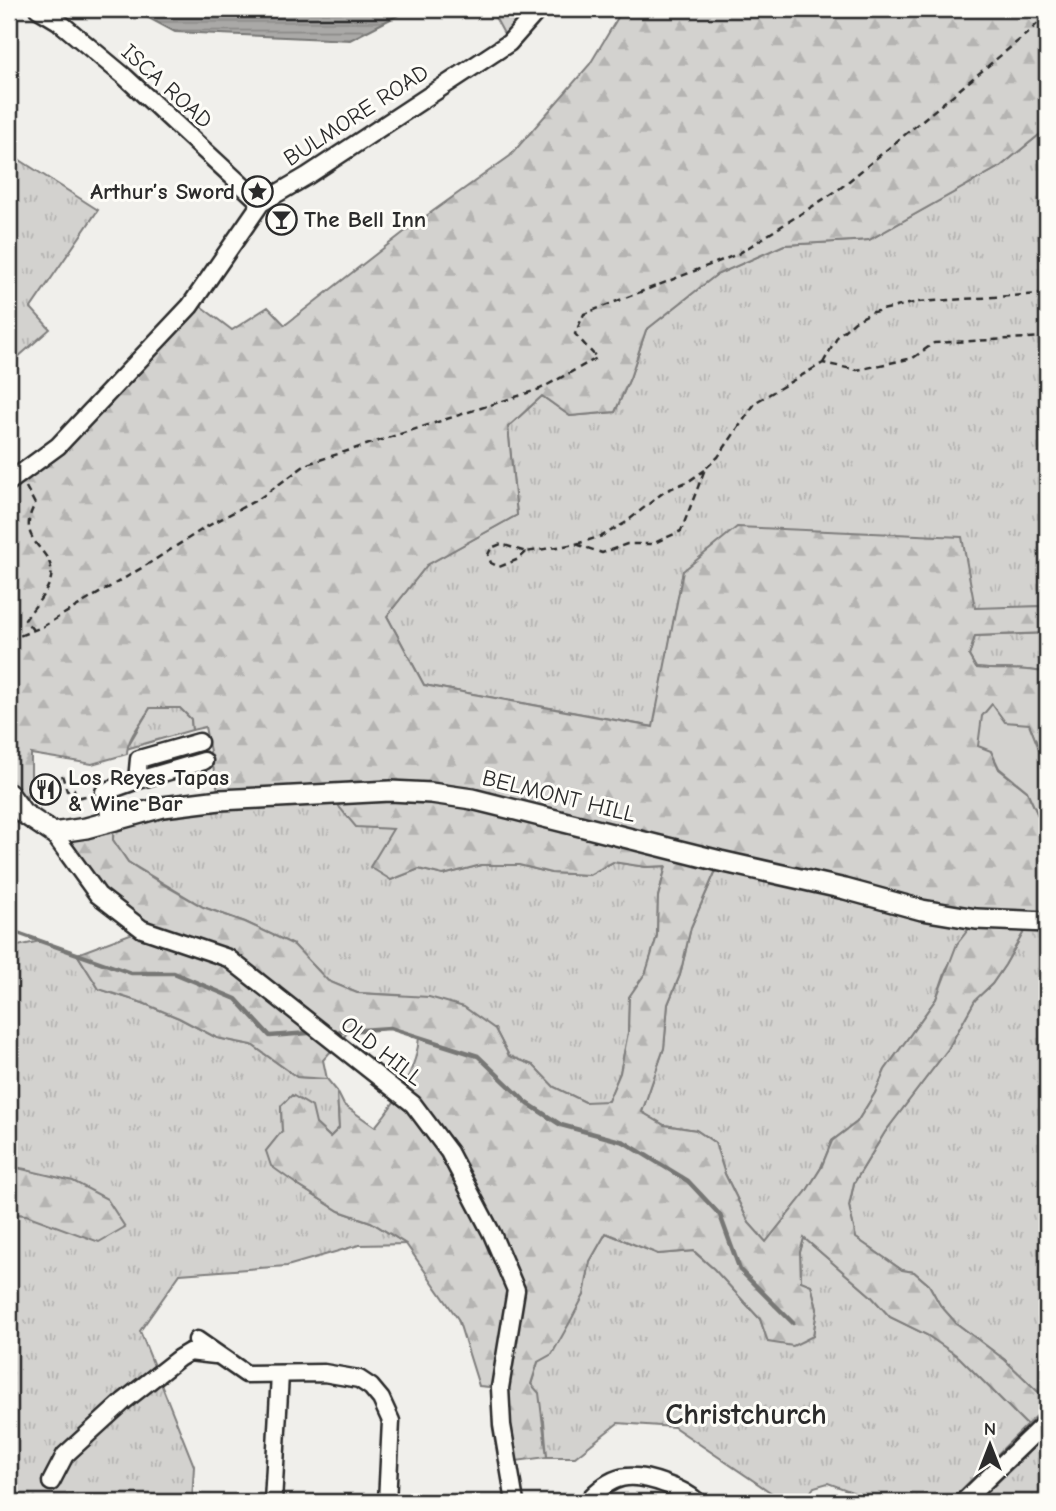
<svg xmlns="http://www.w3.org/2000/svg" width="1056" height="1511" viewBox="0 0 1056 1511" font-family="'Comic Neue',sans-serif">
<defs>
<pattern id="grass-tufts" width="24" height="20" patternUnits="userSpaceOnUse" patternTransform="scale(1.75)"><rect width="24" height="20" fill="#d3d2cf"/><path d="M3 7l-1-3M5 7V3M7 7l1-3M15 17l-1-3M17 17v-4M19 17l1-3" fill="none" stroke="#b5b4b2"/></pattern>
<pattern id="forest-firs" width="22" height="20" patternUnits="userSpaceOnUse" patternTransform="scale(1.75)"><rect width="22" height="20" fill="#d3d2cf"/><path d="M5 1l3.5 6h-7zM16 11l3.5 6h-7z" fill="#b5b4b2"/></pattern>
<pattern id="water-rules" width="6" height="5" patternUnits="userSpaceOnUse" patternTransform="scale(1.75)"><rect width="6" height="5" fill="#aaa9a7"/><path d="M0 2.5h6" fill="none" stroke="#8b8a88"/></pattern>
</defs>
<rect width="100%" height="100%" fill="#f0efeb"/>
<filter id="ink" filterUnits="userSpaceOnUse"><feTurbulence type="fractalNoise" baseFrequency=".0143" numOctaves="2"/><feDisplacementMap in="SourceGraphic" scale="14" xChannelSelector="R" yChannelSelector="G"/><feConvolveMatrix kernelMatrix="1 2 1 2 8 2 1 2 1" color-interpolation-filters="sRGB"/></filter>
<g filter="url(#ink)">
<g fill="url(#grass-tufts)" stroke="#7f7e7d" stroke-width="2">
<polygon points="1047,88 1047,606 975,609 683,571 654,727 424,685 387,616 427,565 517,515 508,427 542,396 570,416 615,412 630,378 646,330 716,275 784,245 869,240 1001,166 1045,130 1042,91"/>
<polygon points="9,153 98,210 31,308 50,329 9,365"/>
<path d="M1047,633V673C1024,667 1000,671 976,668L969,656L975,636Z"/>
<polygon points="150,708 180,708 191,719 192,730 126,749"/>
<polygon points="332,793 393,829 391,880 419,869 443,875 481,865 519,865 551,873 589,875 613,862 646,867 666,866 658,897 657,936 646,973 629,997 628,1033 620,1073 608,1102 585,1102 554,1087 533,1065 509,1056 495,1029 399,995 357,993 328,981 294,945 245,922 203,907 128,862 113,840 114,822"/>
<polygon points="720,861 971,926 946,970 936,999 885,1070 875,1093 857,1122 832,1141 821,1168 806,1192 766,1242 749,1223 725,1174 715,1143 696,1130 664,1125 642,1112 664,1048 668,1004 680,975 691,927"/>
<polygon points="1026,928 1047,928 1047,1396 1037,1391 1005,1360 956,1323 940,1305 929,1285 914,1272 902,1270 856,1238 849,1206 854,1183 885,1132 948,1049 975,1000 992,984 1005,965"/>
<polygon points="40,941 77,954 99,989 143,1003 179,1018 217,1038 252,1045 297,1077 327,1079 337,1091 339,1128 330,1137 316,1124 281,1106 282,1131 266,1151 299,1186 339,1211 371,1222 406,1244 359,1245 287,1266 180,1274 140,1331 194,1466 192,1502 9,1502 9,1213 26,1215 26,1169 9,1166 9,948"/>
<polygon points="606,1233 658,1254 693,1251 714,1269 760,1319 768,1342 813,1336 817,1309 811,1285 801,1282 800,1252 804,1238 871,1296 890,1317 927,1335 959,1357 1027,1425 949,1502 880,1502 828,1483 814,1487 804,1502 785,1502 674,1427 618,1423 575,1457 547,1457 544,1421 531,1385 538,1362 584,1295 590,1261"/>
<polygon points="1047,1435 1047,1502 977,1502"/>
</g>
<g fill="url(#forest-firs)" stroke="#7f7e7d" stroke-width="2">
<polygon points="483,9 539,9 509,43 495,17"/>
<path d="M623,9H1047V88L1042,91L1045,130L1001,166L869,240L784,245L716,275L646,330L630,378L615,412L570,416L542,396L508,427L517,515L427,565L387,616L424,685L653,727L683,571L737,527L962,537L975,608L1047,606V633L975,636L969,656L976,668C1000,671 1024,667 1047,673V769L1029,724L991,751L999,769L1027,791L1047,835V914L978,912L720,861L691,927L680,975L668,1004L664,1048L642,1112L664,1125L696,1130L715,1143L725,1174L749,1223L766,1242L806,1192L821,1168L832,1141L857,1122L875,1093L885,1070L936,999L957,944L971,926L1026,928L1005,965L992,984L975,1000L948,1049L885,1132L854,1183L849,1206L856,1238L902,1270L914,1272L929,1285L940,1305L956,1323L1005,1360L1037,1391L1047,1396V1406L1027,1425L959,1357L927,1335L890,1317L871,1296L804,1238L800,1252L801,1281L811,1285L817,1309L813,1336L793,1346L768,1342L760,1319L714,1269L694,1251L658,1254L606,1233L590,1261L584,1295L570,1322L552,1354L538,1362L531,1384L539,1393L547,1457L509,1462L500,1388L479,1386L458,1319L406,1244L371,1222L339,1211L299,1186L271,1166L266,1151L282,1131L281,1106L292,1095L312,1107L316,1124L330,1137L339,1128L337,1091L344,1105L375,1127C396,1102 417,1070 419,1037L390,1028L349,1031L323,1060L327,1079L297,1077L252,1045L217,1038L179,1018L143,1003L99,989L77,954L141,930L98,895L53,833L113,822V840L128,862L159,882L203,907L245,922L294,945L328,981L357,993L429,997L464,1007L495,1029L509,1056L533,1065L554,1087L585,1102L608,1101L620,1073L628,1033L629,997L646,972L657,936L658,897L666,866L646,867L613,862L589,875L551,873L519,865H481L443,875L419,869L391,880L370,867L393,829L356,827L340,808L332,793L220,800L205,727L192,730L191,719L180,708H150C142,723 127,737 127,754L92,764L31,754V782L23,813L9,794V482L58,446L194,301L232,330L268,307L285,325L408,229L510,156L590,64Z"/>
<polygon points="9,1166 73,1181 107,1199 125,1227 99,1242 26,1215 9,1213"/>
</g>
<polygon fill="#d3d2cf" stroke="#7f7e7d" stroke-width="2" points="992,704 1005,722 1029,724 1047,769 1047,835 1027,791 999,768 991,751 978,746 982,716"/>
<polygon fill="url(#water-rules)" stroke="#777775" stroke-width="2" points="132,9 410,9 350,40 175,32"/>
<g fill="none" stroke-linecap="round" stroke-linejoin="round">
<g stroke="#777775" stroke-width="4.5">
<polyline points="9,930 131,973 174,973 236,999 270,1036 309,1033"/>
<polyline points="333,1032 390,1028 478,1056 527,1103 561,1125 624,1142 688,1181 720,1215 740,1270 793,1323"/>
</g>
<defs>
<g id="minor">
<polyline points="38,9 58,21 124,76 261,203"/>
<polyline points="9,482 58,446 190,306 261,203 307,176 509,43 539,9"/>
<polyline points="137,780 139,759 199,742"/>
<polyline points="111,822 104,792 135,781 204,761"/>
<polyline points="53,833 98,895 142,929 228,958 413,1104 449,1152 492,1234 516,1290 500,1388 502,1425 515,1502"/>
<polyline points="197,1340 246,1374 324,1373 359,1379 371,1387 381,1399 391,1421 387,1502"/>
<polyline points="51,1482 65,1455 124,1401 179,1358 189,1352 215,1355"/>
<polyline points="273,1502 280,1374"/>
<path d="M587,1502C611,1474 631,1471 665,1484C677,1488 688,1493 698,1502"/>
<polyline points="963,1502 1047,1421"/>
</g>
<polyline id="major" points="9,794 23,813 53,833 86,828 163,807 220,800 390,791 431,793 472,799 720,861 845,889 922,910 976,919 1047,922"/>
</defs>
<use href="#minor" stroke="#2b2b2b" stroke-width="21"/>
<use href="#major" stroke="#2b2b2b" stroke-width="24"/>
<g stroke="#2b2b2b" stroke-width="2.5" stroke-dasharray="7 5" stroke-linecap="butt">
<polyline points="823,363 838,336 855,321 873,312 918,302 1041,294 1047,292"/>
<path d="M26,487L35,504C13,544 57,548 51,578C48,592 33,608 25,620L33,630"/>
<polyline points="576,544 602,536 625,523 665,491 689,481 705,470"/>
<polyline points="526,552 519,559 499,567 491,563 488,555 491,548 501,544 526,552 576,544 602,553 627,544 652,544 681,531 705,469 718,457 756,402 823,363 857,370 913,358 934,343 1047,337"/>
<polyline points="9,640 42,627 145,566 206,527 260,498 307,464 540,389 597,358 575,334 584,314 738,254 838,190 1029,32 1047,14"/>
<polyline points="62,775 67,791 74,789 76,798 91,795"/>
</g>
<use href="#minor" stroke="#fdfcf7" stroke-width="16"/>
<use href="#major" stroke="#fdfcf7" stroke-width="19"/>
</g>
</g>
<defs>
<symbol id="sight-ring" viewBox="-11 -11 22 22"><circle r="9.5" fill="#fdfcf7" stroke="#2b2b2b" stroke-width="1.5"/><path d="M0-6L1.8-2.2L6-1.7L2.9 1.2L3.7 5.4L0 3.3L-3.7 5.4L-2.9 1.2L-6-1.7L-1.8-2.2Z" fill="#2b2b2b"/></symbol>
<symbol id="bar-ring" viewBox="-11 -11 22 22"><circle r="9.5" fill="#fdfcf7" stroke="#2b2b2b" stroke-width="1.5"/><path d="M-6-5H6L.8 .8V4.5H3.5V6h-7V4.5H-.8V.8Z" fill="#2b2b2b"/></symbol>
<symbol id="restaurant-ring" viewBox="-11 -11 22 22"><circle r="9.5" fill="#fdfcf7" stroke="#2b2b2b" stroke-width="1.5"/><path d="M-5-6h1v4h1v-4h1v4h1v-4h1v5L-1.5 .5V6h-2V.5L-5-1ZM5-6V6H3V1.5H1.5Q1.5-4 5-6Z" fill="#2b2b2b"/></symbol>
</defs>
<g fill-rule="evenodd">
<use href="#sight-ring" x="240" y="174" width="35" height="35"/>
<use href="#bar-ring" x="264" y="202" width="35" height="35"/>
<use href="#restaurant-ring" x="28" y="772" width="35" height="35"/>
</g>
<g text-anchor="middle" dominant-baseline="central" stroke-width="6" stroke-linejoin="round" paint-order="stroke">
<g font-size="23" fill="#2b2b2b" stroke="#fdfcf7">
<text transform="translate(167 86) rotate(42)">ISCA ROAD</text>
<text transform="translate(356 115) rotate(-33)">BULMORE ROAD</text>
<text transform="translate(559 796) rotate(14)">BELMONT HILL</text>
<text transform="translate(382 1051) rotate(38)">OLD HILL</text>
</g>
<g font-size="23" font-weight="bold" fill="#2b2b2b" stroke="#fdfcf7" text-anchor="start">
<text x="235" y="191" text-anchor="end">Arthur’s Sword</text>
<text x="304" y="219">The Bell Inn</text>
<text x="68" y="777">Los Reyes Tapas<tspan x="68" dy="26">&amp; Wine Bar</tspan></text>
</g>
<g font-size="30" font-weight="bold" fill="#2b2b2b" stroke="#fdfcf7">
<text x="746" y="1414">Christchurch</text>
</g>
</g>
<rect width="1056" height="1511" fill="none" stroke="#fdfcf7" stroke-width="35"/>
<rect x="18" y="18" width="1021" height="1476" fill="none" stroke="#2b2b2b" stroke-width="2.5" filter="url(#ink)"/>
<g transform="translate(990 1445)" stroke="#fdfcf7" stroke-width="5" paint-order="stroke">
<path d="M0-5L12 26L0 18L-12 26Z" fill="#2b2b2b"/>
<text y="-10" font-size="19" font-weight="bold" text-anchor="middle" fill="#2b2b2b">N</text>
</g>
</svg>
